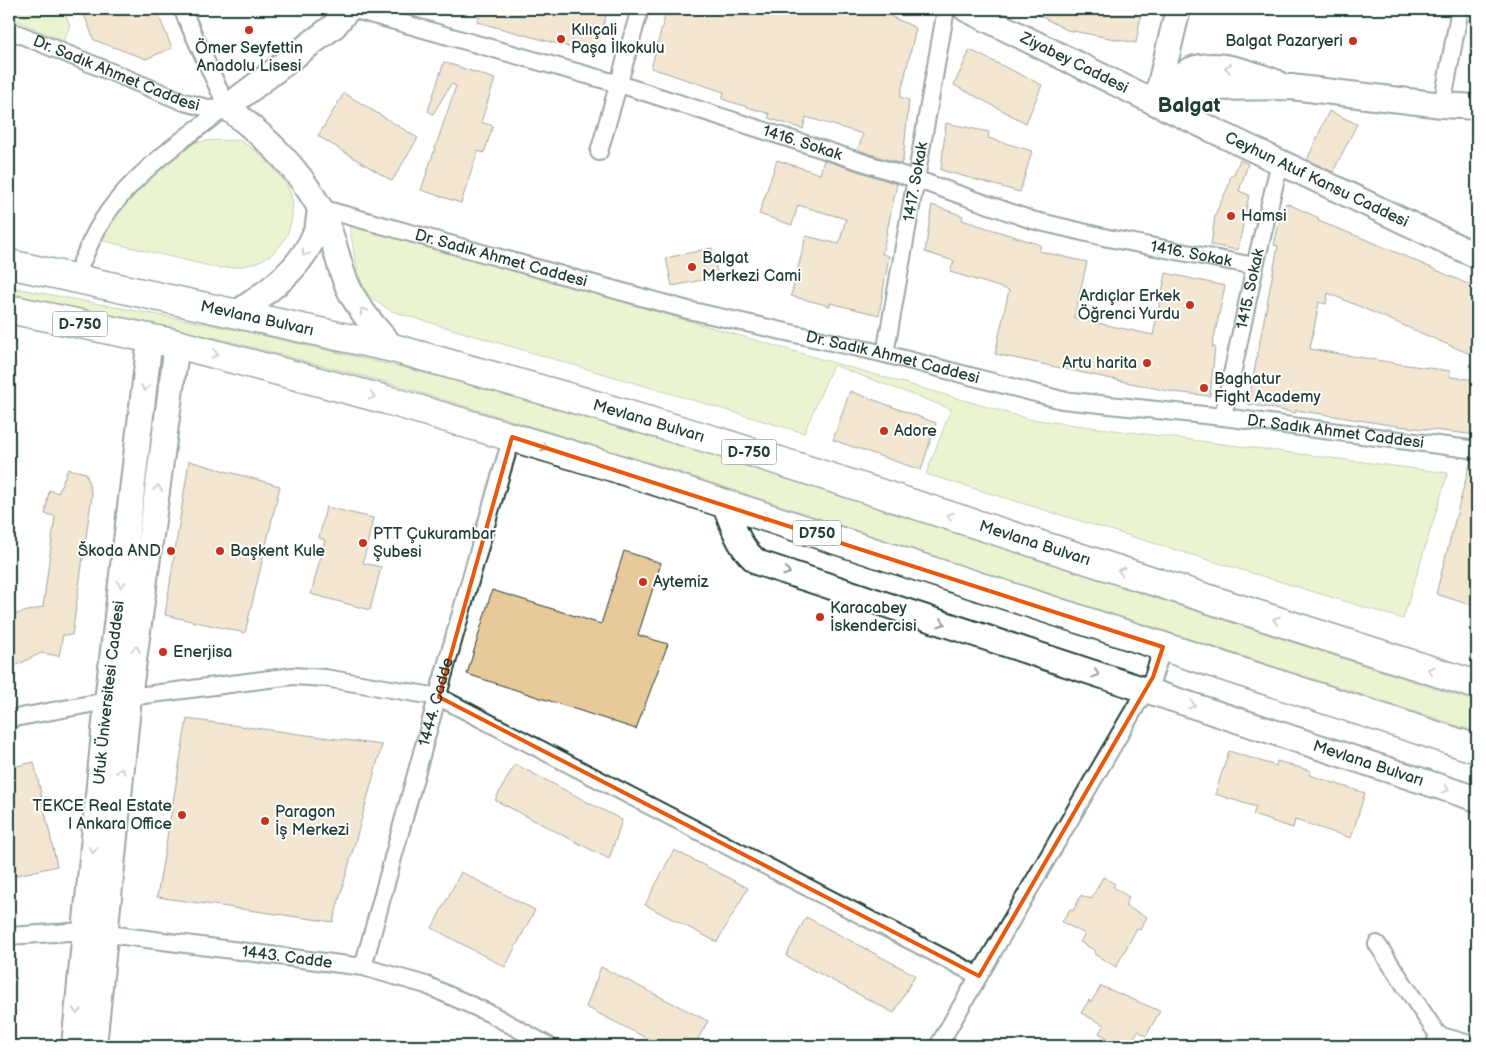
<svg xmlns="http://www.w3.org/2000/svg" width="1486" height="1055" viewBox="0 0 1486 1055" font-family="'Balsamiq Sans',sans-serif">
<rect width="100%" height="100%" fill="#fff"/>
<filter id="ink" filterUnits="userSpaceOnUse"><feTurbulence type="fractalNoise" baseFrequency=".02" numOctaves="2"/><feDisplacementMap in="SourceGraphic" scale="10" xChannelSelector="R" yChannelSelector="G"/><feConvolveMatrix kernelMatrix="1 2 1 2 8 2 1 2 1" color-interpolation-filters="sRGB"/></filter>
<g filter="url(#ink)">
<g fill="#d2e69a" stroke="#789267">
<polygon points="9,9 63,9 70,26 63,41 9,17"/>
<path d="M239,140C252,147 259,154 269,164C277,173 288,183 291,195C293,203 293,213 291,222C283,259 252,268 218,268L104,241L102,237C122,204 149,169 183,149C186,147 189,144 193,143C205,139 226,141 239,140Z"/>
<path d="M349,223L1029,419L1448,473L1403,619L926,474L951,409L833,365L804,433L394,312C385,307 375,302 368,294C357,282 352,240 349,223Z"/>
<polygon points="9,287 244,331 409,369 518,397 711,454 1477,702 1477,732 942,559 670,469 389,383 220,339 9,294"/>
</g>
<g fill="#e7c99a" stroke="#1f3d34">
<polygon points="82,9 156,9 172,48 146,59 94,40"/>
<polygon points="481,9 608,9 595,54 477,22"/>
<polygon points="667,9 875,9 916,28 900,97 909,100 903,161 902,161 901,164 858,150 863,134 806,117 803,129 768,118 770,114 722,99 724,92 651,68"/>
<polygon points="1027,9 1142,9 1136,43 1067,30"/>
<polygon points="970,50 1042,85 1026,123 954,85"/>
<polygon points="444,62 495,79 481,122 493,126 484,153 478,151 461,203 421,190 456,86 451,84 433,114 428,111"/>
<polygon points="344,93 418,138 392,181 318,136"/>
<polygon points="1329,111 1357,124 1333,172 1307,160"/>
<polygon points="946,123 989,132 988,138 1032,151 1020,192 941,170"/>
<polygon points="777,160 820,174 824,160 897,184 882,254 889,256 879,315 830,303 830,306 791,296 806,236 839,244 846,219 798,205 792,225 759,214"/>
<polygon points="1240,160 1248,164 1239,191 1249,195 1238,250 1211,245 1215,215 1228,187 1231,175 1233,176"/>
<polygon points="1286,203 1319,218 1318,221 1370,241 1477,288 1477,357 1328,293 1326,304 1319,302 1310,349 1400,364 1450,371 1450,377 1477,380 1477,435 1390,425 1296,410 1296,413 1248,404 1278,246 1274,245 1281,214"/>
<polygon points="932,205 963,216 962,220 1041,245 1039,251 1087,262 1074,318 1153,335 1166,273 1225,286 1212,347 1215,347 1210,396 1173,392 995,354 1009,290 950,272 954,261 925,252"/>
<polygon points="712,248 718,277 672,286 666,258"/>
<polygon points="850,391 936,423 921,470 833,440"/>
<polygon points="1471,459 1477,460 1477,607 1436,594"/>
<polygon points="189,461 280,486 245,633 165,615"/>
<polygon points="68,469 86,473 92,495 72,635 63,635 59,656 41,653 9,669 9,616 43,607 55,516 45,514 49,490 58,493"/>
<polygon points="326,507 373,518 363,563 381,567 370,610 311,594 325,540 319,538"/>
<polygon points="624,551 661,563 638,635 668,644 636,729 467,674 492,590 601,624"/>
<polygon points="187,719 382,745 333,922 157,897"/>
<polygon points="1229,751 1276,766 1277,761 1311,771 1309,775 1365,793 1351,838 1295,820 1293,828 1253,815 1256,807 1215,794"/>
<polygon points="34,762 57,866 9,877 9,768"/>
<polygon points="515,764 622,820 609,859 495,800"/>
<polygon points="674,850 748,888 717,942 645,905"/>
<polygon points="461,872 535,910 505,967 432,928"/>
<polygon points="1103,877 1115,884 1113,887 1129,897 1125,906 1147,917 1140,930 1137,928 1116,967 1094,954 1096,951 1080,942 1085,934 1062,922 1070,909 1073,911 1081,895 1091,899"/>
<polygon points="806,917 915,975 894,1013 786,956"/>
<polygon points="601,967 708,1021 694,1046 662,1046 586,1007"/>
<polygon points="1101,986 1160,1011 1146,1036 1138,1031 1129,1046 1112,1046 1114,1042 1099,1033 1104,1025 1081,1013 1089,1000 1091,1002"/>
</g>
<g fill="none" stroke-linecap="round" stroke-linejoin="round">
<defs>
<g id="street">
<polyline points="182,9 227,107"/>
<path id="s1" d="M352,9L619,84L915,179L1032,220L1108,238L1255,266"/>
<path id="s2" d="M9,30L184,102L208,108L227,107"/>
<polyline points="1442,105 1460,9"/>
<polyline points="599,152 640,9"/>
<path id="s3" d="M320,208L688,310L885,354L1062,400L1223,417L1477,450"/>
<path d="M75,278C86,252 96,226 114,204C144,166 188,135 227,107"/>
<path id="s4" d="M885,354L946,9"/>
<path id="s5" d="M1223,417L1255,266L1280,162"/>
<polyline points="129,697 293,676 325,678 439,697 979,976"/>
<polyline points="9,719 107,701"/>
<path id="s6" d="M9,936L85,931L363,967L426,985L491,1014L549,1046"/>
<polyline points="1377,944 1438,1035"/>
<path id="s7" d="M363,967C412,790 459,613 512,437"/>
<polyline points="938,1046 1153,677 1163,647"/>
<polyline points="1434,1046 1438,1035 1477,1046"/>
</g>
<g id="secondary">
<path d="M348,9L334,26L227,107C265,137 296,165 320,208C332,230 336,256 345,280C355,306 375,328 393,348"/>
<path id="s8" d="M966,9L1156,103L1477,256"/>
<path d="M1159,99C1166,91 1173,81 1183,74C1209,56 1250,73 1276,82"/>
<polyline points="1156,101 1178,9"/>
<polyline points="1156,103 1189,91 1207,88 1291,87 1442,105 1477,107"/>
<path d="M237,313C269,291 302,269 316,231C319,224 319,215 320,208"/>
<path id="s9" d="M724,503C733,525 738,548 759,563L1477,799"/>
<path id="s10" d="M74,1046L107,701L150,339"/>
<polyline points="94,1046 129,697 177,344"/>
</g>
<g id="highway">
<path id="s11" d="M9,264L393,348L568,397L720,442L1477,685"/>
<polyline points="9,309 177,344 387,400 612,467 1477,749"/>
</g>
</defs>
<use href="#street" stroke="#1f3d34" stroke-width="20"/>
<use href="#secondary" stroke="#1f3d34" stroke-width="28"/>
<use href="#highway" stroke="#1f3d34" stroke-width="31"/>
<use href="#street" stroke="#fff" stroke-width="16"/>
<use href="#secondary" stroke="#fff" stroke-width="24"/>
<use href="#highway" stroke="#fff" stroke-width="28"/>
</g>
<defs><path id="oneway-chevron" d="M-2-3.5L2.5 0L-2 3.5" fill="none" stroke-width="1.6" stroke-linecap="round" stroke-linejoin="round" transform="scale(1.25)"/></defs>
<g stroke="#8f9e9a">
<use href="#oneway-chevron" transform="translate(1228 68) rotate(-172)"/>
<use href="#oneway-chevron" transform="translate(305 253) rotate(124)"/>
<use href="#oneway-chevron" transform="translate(363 311) rotate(-125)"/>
<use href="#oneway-chevron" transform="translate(215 354) rotate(15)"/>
<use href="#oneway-chevron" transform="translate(145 388) rotate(97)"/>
<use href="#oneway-chevron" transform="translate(372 396) rotate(15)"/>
<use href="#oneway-chevron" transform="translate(545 447) rotate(17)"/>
<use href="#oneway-chevron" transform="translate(158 488) rotate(-82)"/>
<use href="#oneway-chevron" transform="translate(950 516) rotate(-162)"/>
<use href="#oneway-chevron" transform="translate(766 517) rotate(18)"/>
<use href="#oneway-chevron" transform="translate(1121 571) rotate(-162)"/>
<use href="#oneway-chevron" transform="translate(787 572) rotate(18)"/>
<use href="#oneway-chevron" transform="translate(121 584) rotate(97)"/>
<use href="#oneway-chevron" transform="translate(1276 620) rotate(-162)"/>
<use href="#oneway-chevron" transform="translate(942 623) rotate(18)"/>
<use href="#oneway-chevron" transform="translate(136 649) rotate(-82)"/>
<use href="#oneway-chevron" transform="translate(1431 670) rotate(-162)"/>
<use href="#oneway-chevron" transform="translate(1096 674) rotate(18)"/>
<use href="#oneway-chevron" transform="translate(1192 705) rotate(19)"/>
<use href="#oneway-chevron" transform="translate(121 771) rotate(-84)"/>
<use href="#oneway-chevron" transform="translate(1446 789) rotate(18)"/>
<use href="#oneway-chevron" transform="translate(93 850) rotate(95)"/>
<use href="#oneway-chevron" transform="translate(77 1011) rotate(95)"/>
</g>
</g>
<path d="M0 0H1486V1055H0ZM512,437L1163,647L1153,677L979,976L439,697Z" fill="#fff" fill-opacity=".55" fill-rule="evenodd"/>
<path fill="none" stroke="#e8590c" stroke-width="4" stroke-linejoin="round" d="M512,437L1163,647L1153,677L979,976L439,697Z"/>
<g fill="#c8321e" stroke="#fff" stroke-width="2">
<circle cx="249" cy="30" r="5"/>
<circle cx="561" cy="39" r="5"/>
<circle cx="1353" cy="41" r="5"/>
<circle cx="1231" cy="216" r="5"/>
<circle cx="692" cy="267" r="5"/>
<circle cx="1190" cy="305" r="5"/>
<circle cx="1147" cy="363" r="5"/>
<circle cx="1204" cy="388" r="5"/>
<circle cx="884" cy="431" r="5"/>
<circle cx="363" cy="543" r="5"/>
<circle cx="171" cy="551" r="5"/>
<circle cx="220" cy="551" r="5"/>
<circle cx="643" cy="582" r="5"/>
<circle cx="820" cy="617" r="5"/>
<circle cx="163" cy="652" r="5"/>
<circle cx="182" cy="815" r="5"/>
<circle cx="265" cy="821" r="5"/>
</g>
<g text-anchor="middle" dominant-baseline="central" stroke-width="4" stroke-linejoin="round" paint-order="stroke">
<g fill="#fff" stroke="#627771" stroke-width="1">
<rect x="52.5" y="311.5" width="55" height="25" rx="4"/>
<rect x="721.5" y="439.5" width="55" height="25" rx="4"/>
<rect x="793" y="520.5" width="48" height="25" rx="4"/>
</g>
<g font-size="15" font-weight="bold" fill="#1f3d34">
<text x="80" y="324">D-750</text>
<text x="749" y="452">D-750</text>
<text x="817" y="533">D750</text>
</g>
<g font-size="16" fill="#1f3d34" stroke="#fff" text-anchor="start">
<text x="571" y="30">Kılıçali<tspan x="571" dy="18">Paşa İlkokulu</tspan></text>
<text x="1343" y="41" text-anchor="end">Balgat Pazaryeri</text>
<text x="249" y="48" text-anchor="middle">Ömer Seyfettin<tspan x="249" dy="18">Anadolu Lisesi</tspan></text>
<text x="1241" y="216">Hamsi</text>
<text x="702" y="258">Balgat<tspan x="702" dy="18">Merkezi Cami</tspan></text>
<text x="1180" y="296" text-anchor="end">Ardıçlar Erkek<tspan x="1180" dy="18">Öğrenci Yurdu</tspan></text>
<text x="1137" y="363" text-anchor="end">Artu harita</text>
<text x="1214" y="379">Baghatur<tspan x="1214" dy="18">Fight Academy</tspan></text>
<text x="894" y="431">Adore</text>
<text x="373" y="534">PTT Çukurambar<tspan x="373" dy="18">Şubesi</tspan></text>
<text x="161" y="551" text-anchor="end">Škoda AND</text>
<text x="230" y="551">Başkent Kule</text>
<text x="653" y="582">Aytemiz</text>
<text x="830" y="608">Karacabey<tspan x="830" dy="18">İskendercisi</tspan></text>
<text x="173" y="652">Enerjisa</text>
<text x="172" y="806" text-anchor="end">TEKCE Real Estate<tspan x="172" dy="18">| Ankara Office</tspan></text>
<text x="275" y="812">Paragon<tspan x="275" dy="18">İş Merkezi</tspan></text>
</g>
<g font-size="16" fill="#1f3d34" stroke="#fff">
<text stroke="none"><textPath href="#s8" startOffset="121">Ziyabey Caddesi</textPath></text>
<text stroke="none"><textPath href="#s2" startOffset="116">Dr. Sadık Ahmet Caddesi</textPath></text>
<text stroke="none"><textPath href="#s1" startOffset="470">1416. Sokak</textPath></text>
<text stroke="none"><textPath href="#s8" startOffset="390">Ceyhun Atuf Kansu Caddesi</textPath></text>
<text stroke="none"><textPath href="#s4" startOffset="175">1417. Sokak</textPath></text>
<text stroke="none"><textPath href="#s1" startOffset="875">1416. Sokak</textPath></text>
<text stroke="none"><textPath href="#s3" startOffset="188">Dr. Sadık Ahmet Caddesi</textPath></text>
<text stroke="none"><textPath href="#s5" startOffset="131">1415. Sokak</textPath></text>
<text stroke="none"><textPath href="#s11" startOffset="254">Mevlana Bulvarı</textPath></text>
<text stroke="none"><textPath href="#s3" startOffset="592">Dr. Sadık Ahmet Caddesi</textPath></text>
<text stroke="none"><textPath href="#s11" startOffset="659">Mevlana Bulvarı</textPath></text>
<text stroke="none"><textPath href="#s3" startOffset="1042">Dr. Sadık Ahmet Caddesi</textPath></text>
<text stroke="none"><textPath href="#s11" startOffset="1064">Mevlana Bulvarı</textPath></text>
<text stroke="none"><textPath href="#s10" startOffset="355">Ufuk Üniversitesi Caddesi</textPath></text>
<text stroke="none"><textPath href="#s7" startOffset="275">1444. Cadde</textPath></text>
<text stroke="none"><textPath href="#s9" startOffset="712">Mevlana Bulvarı</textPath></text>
<text stroke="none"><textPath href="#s6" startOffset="280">1443. Cadde</textPath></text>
</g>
<g font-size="21" font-weight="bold" fill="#1f3d34" stroke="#fff">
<text x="1189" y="105">Balgat</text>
</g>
</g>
<rect width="1486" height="1055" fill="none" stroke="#fff" stroke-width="30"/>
<rect x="15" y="15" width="1456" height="1025" fill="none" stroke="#1f3d34" stroke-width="2" filter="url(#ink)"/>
</svg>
